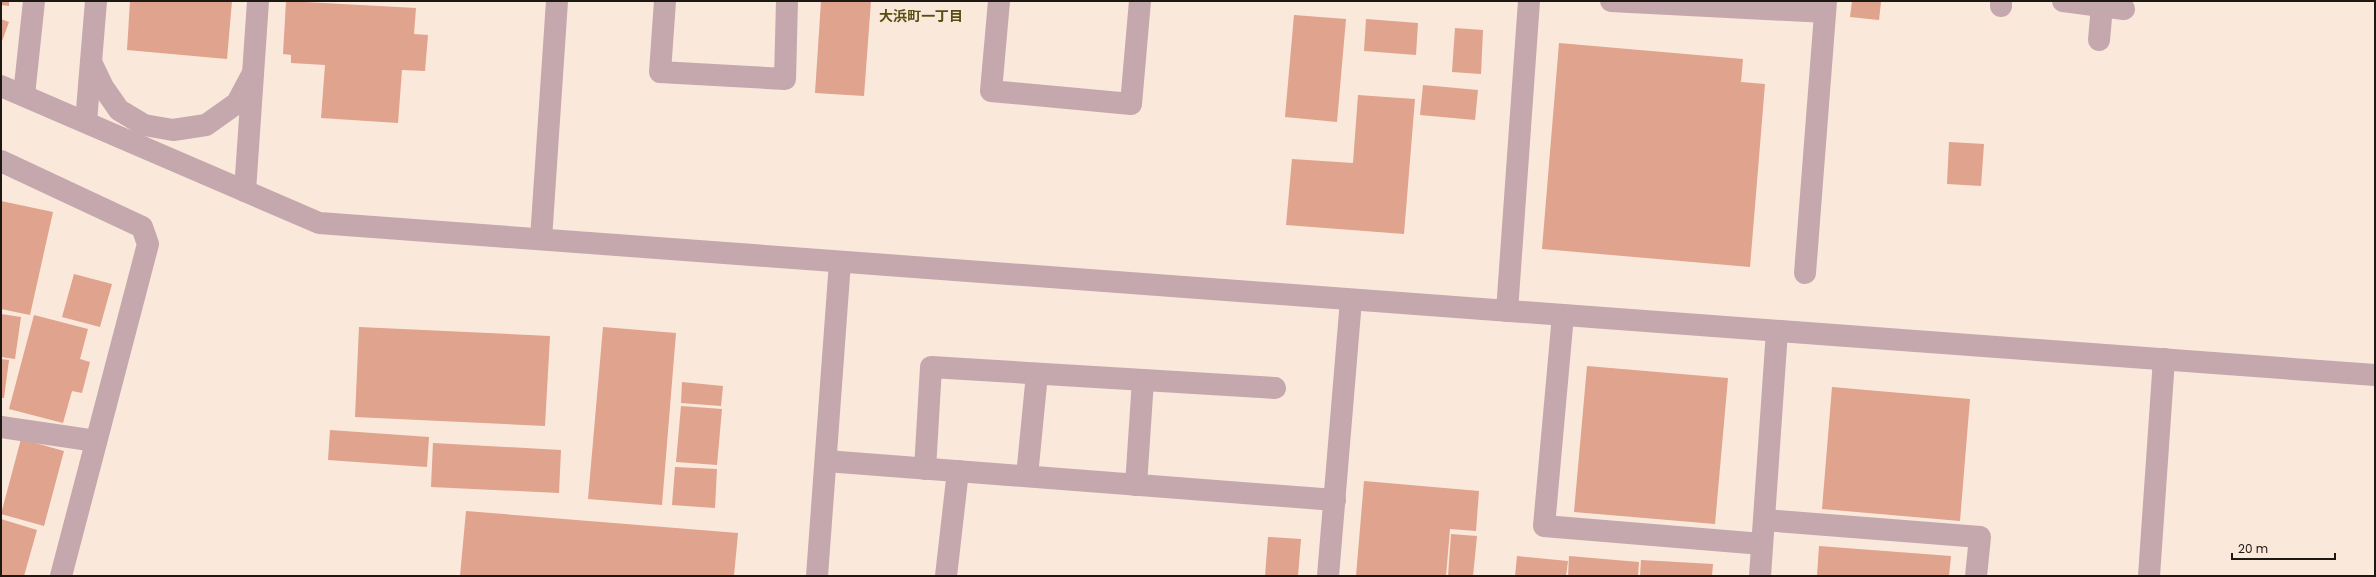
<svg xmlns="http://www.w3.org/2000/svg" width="2376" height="577" viewBox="0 0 2376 577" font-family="Poppins,'Noto Sans JP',sans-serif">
<rect width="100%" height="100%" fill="#fae8db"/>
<g fill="#e0a38d">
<polygon points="1,1 9,1 9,6 1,5"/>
<polygon points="130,1 232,1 227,59 127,50"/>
<polygon points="286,1 416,8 414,34 428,35 425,71 402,70 398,123 321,118 325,65 291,63 291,55 283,54"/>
<polygon points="821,1 871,1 864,96 815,93"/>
<polygon points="1852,1 1881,2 1879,20 1850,17"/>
<polygon points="1294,15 1346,19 1337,122 1285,117"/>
<polygon points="1,19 9,22 1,44"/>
<polygon points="1366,19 1418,23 1416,55 1364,51"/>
<polygon points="1455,28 1483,30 1481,74 1452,72"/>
<polygon points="1559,43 1743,59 1741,82 1765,84 1750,267 1542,249"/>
<polygon points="1423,85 1478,90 1475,120 1420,115"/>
<polygon points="1358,95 1415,99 1404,234 1286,225 1292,159 1353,163"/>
<polygon points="1949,142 1984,144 1981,186 1947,184"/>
<polygon points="1,201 53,212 30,315 1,309"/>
<polygon points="74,274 112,284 100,327 62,317"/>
<polygon points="1,314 21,317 15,359 1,357"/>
<polygon points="34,315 88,329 80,359 90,362 82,393 72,391 63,423 9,409"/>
<polygon points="359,327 550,336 545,426 355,417"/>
<polygon points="603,327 676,333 662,505 588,499"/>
<polygon points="1,359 9,360 4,398 1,398"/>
<polygon points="1587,366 1728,378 1715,524 1574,512"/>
<polygon points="682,382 723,386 721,406 681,403"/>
<polygon points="1832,387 1970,399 1960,521 1822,509"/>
<polygon points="681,406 722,409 717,465 676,462"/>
<polygon points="330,430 429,437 427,467 328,460"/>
<polygon points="21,439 64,451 44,526 1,514"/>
<polygon points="433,443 561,450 559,493 431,487"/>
<polygon points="675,467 717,469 715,508 672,505"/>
<polygon points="1364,481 1479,491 1476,531 1450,529 1446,576 1356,576"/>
<polygon points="466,511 738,533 734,576 460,576"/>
<polygon points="1,519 37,530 24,576 1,576"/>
<polygon points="1451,534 1477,536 1473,576 1448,576"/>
<polygon points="1268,537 1301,539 1298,576 1265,576"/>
<polygon points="1819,546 1951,556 1949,576 1817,576"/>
<polygon points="1517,556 1568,561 1566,576 1515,576"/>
<polygon points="1569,556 1639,562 1638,576 1568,576"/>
<polygon points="1641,560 1713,564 1712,576 1640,576"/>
</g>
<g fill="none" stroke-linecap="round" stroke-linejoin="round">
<g stroke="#c5a7ae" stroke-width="22">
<polyline points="665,1 660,72 785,79 787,1"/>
<polyline points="999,1 991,91 1131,104 1140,1"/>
<polyline points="1611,1 1825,12"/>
<polyline points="2063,1 2124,9"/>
<polyline points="2001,6 2001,1"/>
<polyline points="2099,40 2102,6"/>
<polyline points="91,62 103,87 119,110 144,125 173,130 206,125 237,103 253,73"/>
<polyline points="1,86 319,223 2375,375"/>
<polyline points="24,95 34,1"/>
<polyline points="86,122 96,1"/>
<polyline points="1,161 142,227 148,244 61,576"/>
<polyline points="245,191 258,1"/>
<polyline points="541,239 557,1"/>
<polyline points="1805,273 1826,1"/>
<polyline points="1507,311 1529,1"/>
<polyline points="1563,315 1544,526 1762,544"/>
<polyline points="1,427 96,441"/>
<polyline points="826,461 1335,500"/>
<polyline points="925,469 931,367 1275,388"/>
<polyline points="1027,476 1037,374"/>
<polyline points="1136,485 1143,380"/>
<polyline points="1764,520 1980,537 1976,576"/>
<polyline points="817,576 840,262"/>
<polyline points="946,576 958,471"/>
<polyline points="1328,576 1351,300"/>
<polyline points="1760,576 1777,331"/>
<polyline points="2149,576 2164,359"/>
</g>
</g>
<g text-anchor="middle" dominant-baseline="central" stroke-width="3.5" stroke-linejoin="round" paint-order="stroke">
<g font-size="14" font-weight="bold" fill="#554f11" stroke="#fae8db">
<text x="921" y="16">大浜町一丁目</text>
</g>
</g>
<rect width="2376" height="577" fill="none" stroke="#1e1813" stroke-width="4"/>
<path d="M2232 553v6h103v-6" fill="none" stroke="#1e1813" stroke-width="2"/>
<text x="2238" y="553" font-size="12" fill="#1e1813" stroke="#fae8db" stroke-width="3" paint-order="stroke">20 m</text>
</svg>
